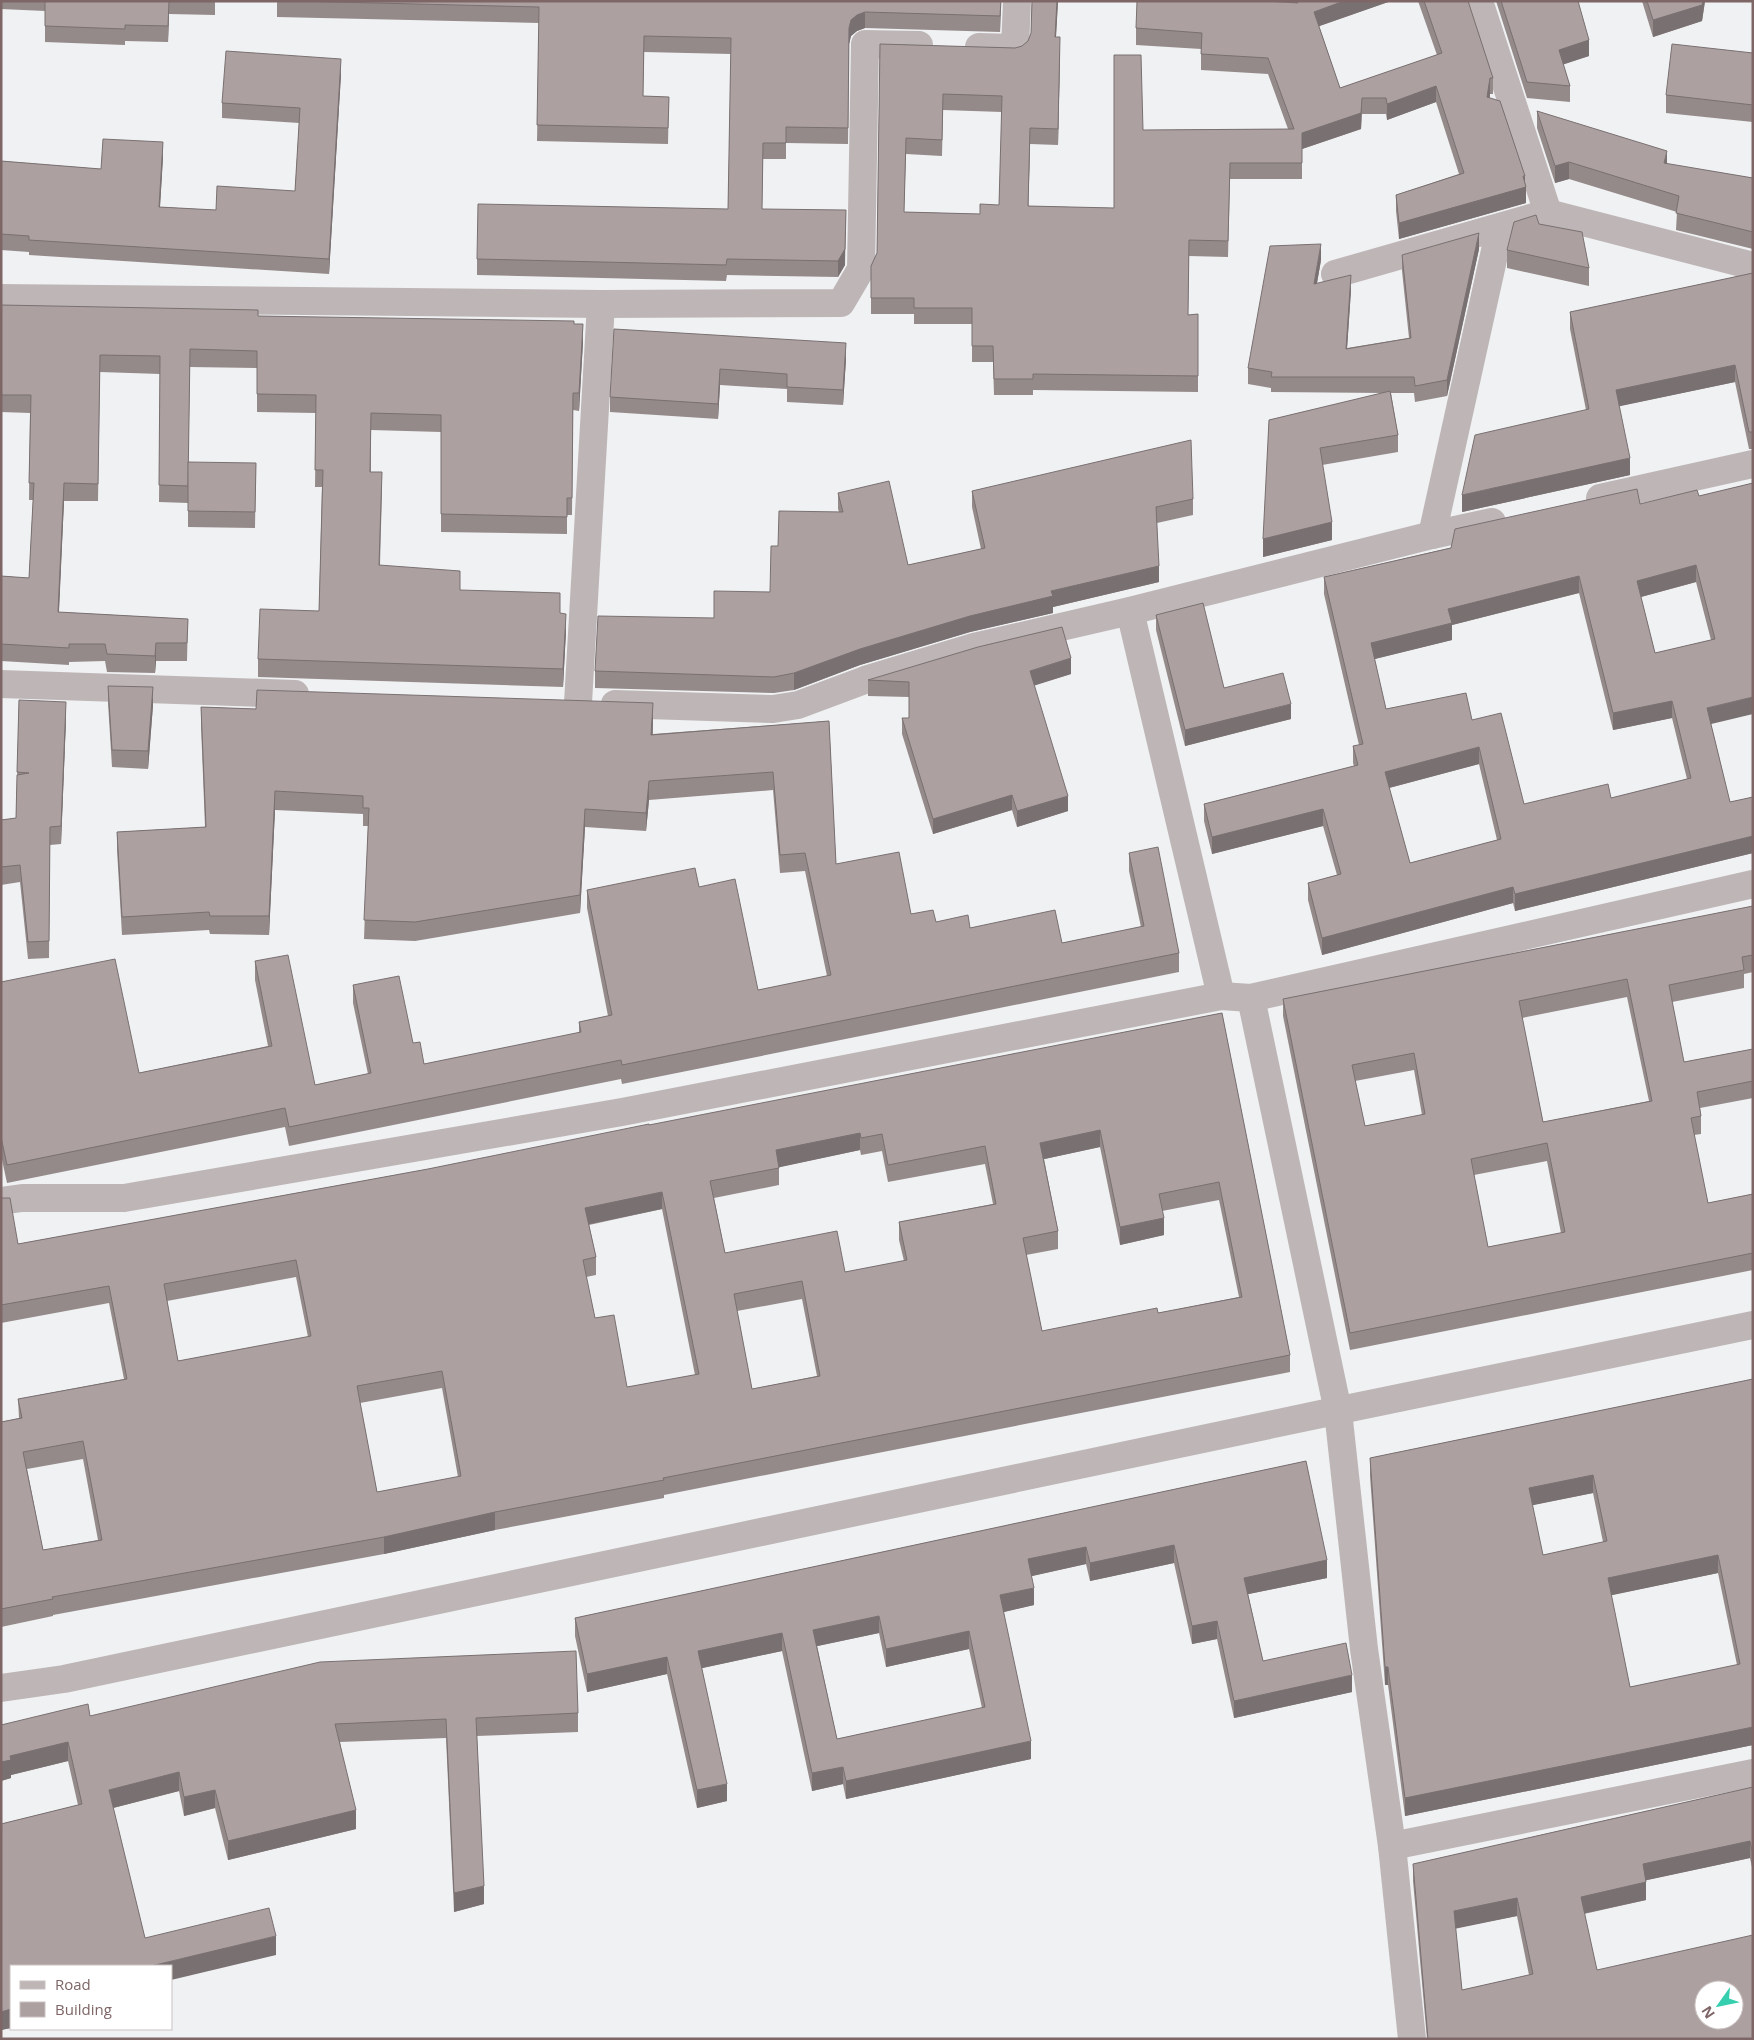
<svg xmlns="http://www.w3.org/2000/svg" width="1754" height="2040" viewBox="0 0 1754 2040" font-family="'Open Sans',sans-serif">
<rect width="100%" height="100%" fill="#f0f1f3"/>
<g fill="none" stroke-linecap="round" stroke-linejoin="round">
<g stroke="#beb6b6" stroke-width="28">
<polyline points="1479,1 1548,213"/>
<polyline points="979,47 1015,48 1017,1"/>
<polyline points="1335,274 1548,213 1753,266"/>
<polyline points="1,298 601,304 841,303 861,269 865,44 919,45"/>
<polyline points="1600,498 1753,464"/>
<polyline points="1432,535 1500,228"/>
<polyline points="1130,611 1221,996"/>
<polyline points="1,684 295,694"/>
<polyline points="578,703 601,304"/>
<polyline points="615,704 773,709 798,705 865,680 974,647 1130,611 1432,535 1492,522"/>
<polyline points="1251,998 1338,1411 1364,1649 1392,1846 1412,2039"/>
<polyline points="1,1201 22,1198 124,1198 622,1112 1221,996 1251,998 1753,884"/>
<polyline points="1,1688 64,1679 1321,1414 1753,1325"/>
<polyline points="1392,1846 1753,1773"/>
</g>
</g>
<g fill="#958a8a" fill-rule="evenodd">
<polygon points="1,1 215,1 215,15 169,14 168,42 125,41 125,45 45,42 45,11 1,9"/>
<polygon points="277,1 1001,1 1000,32 865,28 857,31 851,36 849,44 848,144 786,143 786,159 763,159 762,209 845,265 838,277 727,275 726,281 477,275 477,259 728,209 731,54 644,52 643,96 669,97 668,144 537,141 539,23 277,17"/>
<path d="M1032,1H1058L1056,37L1060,53L1058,145L1030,144L1028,206L1114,208L1143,130L1288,129L1268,74L1201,70V49L1136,45V28L1292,3V1H1391L1319,26L1340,88L1437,55L1418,1H1468L1493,78V94H1490V98L1525,182L1526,203L1399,239L1396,211V195L1459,174L1436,102L1387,120L1386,114H1362L1361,129L1302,149V179H1230L1228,257L1189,256L1188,315L1198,314V392L1033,390V395H994L993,362H972V324H914V314H871V266L877,253L880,44L1015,48L1022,46L1028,41L1031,33ZM943,110L1002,112L999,205L980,214L904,212L906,154L942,156Z"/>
<polygon points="1496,1 1578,1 1589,56 1563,64 1570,86 1570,102 1527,98"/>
<polygon points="1642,1 1705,1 1702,21 1653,37"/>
<polygon points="1753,53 1753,122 1666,113 1666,95"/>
<polygon points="341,74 329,274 29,255 29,252 1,250 1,161 101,169 163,157 160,207 216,210 295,191 299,123 222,118 222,103"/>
<polygon points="1537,111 1667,164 1753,178 1753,249 1676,230 1677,212 1569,179 1555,183 1537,128"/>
<polygon points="1539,224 1589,268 1589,286 1507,268 1507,250"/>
<polygon points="1479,249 1447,396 1415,402 1414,393 1391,393 1398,435 1398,452 1322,465 1332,540 1263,557 1269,420 1384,393 1271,392 1271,388 1248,384 1248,368 1321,260 1317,283 1351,290 1347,348 1409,338 1402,271 1402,255"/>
<polygon points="1753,273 1753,449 1749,449 1735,382 1619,406 1630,475 1462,512 1586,410 1570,329 1570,312"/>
<polygon points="1,305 258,316 574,324 583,342 579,411 573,410 572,515 567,515 567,534 441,532 441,432 371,430 371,472 382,490 380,565 460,590 560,613 566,631 563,687 258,677 258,659 319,611 322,487 315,487 316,413 257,412 257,368 190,367 188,484 256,463 255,528 188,527 188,503 159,502 160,374 100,372 98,501 64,501 59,612 188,619 187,661 156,661 155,673 107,672 105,661 69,662 69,665 1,661 1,576 29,578 33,500 29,500 30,413 1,412"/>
<polygon points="614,329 846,359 843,405 787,402 787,389 720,385 718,419 610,412 610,397"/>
<path d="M1753,483L1711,724L1730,802L1753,797V853L1515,911L1513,903L1322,955L1308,900V883L1337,875L1323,826L1212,854L1204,821V804L1354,766L1353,763V746L1359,745L1324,594V577L1640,504L1699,496ZM1696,582L1711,640L1655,653L1641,597ZM1579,593L1613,730L1672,718L1687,779L1611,798L1524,804L1472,720L1386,709L1374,659L1452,640V625ZM1479,764L1497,840L1410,863L1389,788Z"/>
<polygon points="972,491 1193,499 1193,515 1157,523 1159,582 1053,607 1053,613 970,632 860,665 794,690 774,693 595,688 595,671 714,618 770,592 778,546 839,512 838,509 838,493 908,565 981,549 972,507"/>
<polygon points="1156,615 1224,688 1291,719 1185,746 1156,630"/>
<polygon points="1071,674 1034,685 1068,811 1017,827 1012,810 933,834 902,734 902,718 909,718 909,697 868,696 868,680"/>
<polygon points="108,686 153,705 148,769 112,767 108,703"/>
<polygon points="19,700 66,719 61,844 50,845 49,958 28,959 20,882 1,885 1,820 16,818"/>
<polygon points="201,707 256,709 653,721 653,734 829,721 836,864 911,914 936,922 1062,943 1141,927 1129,871 1129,853 1179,953 1179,972 622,1084 621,1079 289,1146 285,1127 7,1183 1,1155 1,982 139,1073 268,1046 255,980 255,961 315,1085 368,1074 353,1003 353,985 413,1043 424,1064 579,1033 579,1022 608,1016 587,908 587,890 699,887 758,990 827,976 805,871 780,873 773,790 649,800 646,831 585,827 580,913 415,941 364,939 368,826 363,826 363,814 275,810 269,935 210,934 209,930 122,935 117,850 117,832 205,827 201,725"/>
<path d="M1753,906V972L1744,974V988L1672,1002L1684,1062L1753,1049V1098L1700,1108L1701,1116V1134L1694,1135L1708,1203L1753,1194V1270L1350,1350L1283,1016V999ZM1627,997L1649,1101L1543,1122L1522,1018ZM1414,1070L1422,1115L1365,1126L1355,1081ZM1547,1161L1561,1233L1488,1247L1474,1175Z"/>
<path d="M1222,1013L1290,1355V1372L664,1495V1498L495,1530L384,1554L53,1615V1616L1,1627V1422L19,1418L18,1399L124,1379L109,1303L1,1323V1198L18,1244L428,1169ZM1100,1147L1120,1245L1164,1235L1162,1211L1219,1200L1239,1297L1158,1313L1042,1331L1026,1255L1058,1249V1231L1044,1159ZM860,1150L861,1155L882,1151L888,1182L985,1164L993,1204L899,1222V1240L904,1261L845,1272L725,1253L714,1198L779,1185V1167ZM662,1209L695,1375L627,1387L595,1318L586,1277L596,1275V1257L589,1225ZM296,1277L308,1337L178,1361L167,1301ZM802,1299L817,1376L752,1389L737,1311ZM442,1388L458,1477L377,1492L360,1403ZM83,1459L98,1540L43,1550L27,1469Z"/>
<path d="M1753,1379V1745L1405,1816L1388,1685H1385L1370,1476V1458ZM1593,1493L1603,1542L1543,1555L1532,1505ZM1718,1573L1737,1665L1630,1687L1611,1595Z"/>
<path d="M1306,1461L1327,1578L1248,1594L1263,1661L1352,1692L1234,1718L1217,1639L1192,1644L1174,1563L1090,1581L1086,1564L1031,1576L1034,1605L1003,1612L1031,1759L846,1799L843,1784L812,1791L782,1651L702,1668L727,1801L697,1808L667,1674L587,1692L575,1636V1618ZM879,1633L886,1667L969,1649L982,1708L837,1739L817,1646Z"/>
<polygon points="578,1713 578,1732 477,1736 484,1904 454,1912 446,1738 340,1742 356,1829 228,1860 215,1808 184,1816 179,1791 113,1808 145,1938 276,1955 11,1966 11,2028 1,2030 1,1824 78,1805 68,1761 11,1775 11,1778 1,1781 1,1725 90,1716"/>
<path d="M1753,1787V1872L1750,1858L1646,1880V1900L1584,1914L1597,1970L1753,2039H1427L1413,1881V1864ZM1517,1916L1529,1975L1462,1990L1455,1928Z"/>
</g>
<g fill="#797071">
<polygon points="169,1 169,14 168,42 168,26"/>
<polygon points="1001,1 1000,32 1000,16"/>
<polygon points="1057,1 1058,1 1055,53 1055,37"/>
<polygon points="1344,1 1391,1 1314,28 1314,12"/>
<polygon points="1703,1 1705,1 1702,21 1653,37 1653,20"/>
<polygon points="865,12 865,28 857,31 851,36 849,44 848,144 849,28 851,20 857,15"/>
<polygon points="1060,37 1060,53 1058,145 1058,129"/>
<polygon points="1589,40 1589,56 1559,66 1559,50"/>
<polygon points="341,59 341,74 329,274 329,259"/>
<polygon points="1490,78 1490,94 1487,113 1487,97"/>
<polygon points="1436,86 1436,102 1387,120 1387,104"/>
<polygon points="1362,98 1361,129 1302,149 1302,133"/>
<polygon points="1030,128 1030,144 1028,222 1028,206"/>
<polygon points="163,142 163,157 159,223 159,207"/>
<polygon points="1667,151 1667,168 1664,163"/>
<polygon points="1569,162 1569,179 1555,183 1555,166"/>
<polygon points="1525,176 1525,187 1526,187 1526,203 1399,239 1399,223"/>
<polygon points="846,210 845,265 838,277 838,261"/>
<polygon points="1479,233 1479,249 1447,396 1447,380"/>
<polygon points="1321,244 1321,260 1314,300 1314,284"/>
<polygon points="1351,275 1351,290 1346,364 1346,349"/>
<polygon points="583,324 583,342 579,411 579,393"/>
<polygon points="846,343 846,359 843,405 843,390"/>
<polygon points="1735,365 1735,382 1616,407 1616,390"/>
<polygon points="720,369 720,385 718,419 718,404"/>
<polygon points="1630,458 1630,475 1462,512 1462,495"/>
<polygon points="64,483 64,501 58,630 58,612"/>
<polygon points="1332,522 1332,540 1263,557 1263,539"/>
<polygon points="1696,565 1696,582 1637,598 1637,581"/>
<polygon points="1159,566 1159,582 1053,607 1053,613 970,632 860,665 794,690 794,673 860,649 1051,591"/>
<polygon points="1579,576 1579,593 1452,625 1452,640 1371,660 1371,643 1448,609"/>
<polygon points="566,614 566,631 563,687 563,669"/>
<polygon points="156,643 156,661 155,673 155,656"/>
<polygon points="1071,658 1071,674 1030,687 1030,671"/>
<polygon points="153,687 153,705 148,769 148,751"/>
<polygon points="1753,697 1753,714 1707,725 1707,708"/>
<polygon points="1672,701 1672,718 1613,730 1613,713"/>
<polygon points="66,702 66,719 61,844 61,826"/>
<polygon points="653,703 653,721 651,753 651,735"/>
<polygon points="1291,704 1291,719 1185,746 1185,730"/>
<polygon points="1479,747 1479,764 1385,789 1385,772"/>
<polygon points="649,781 649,800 646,831 646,813"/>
<polygon points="275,791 275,810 269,935 269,916"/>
<polygon points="1012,795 1012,810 933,834 933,819"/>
<polygon points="1068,796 1068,811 1017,827 1017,811"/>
<polygon points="585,809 585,827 580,913 580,895"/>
<polygon points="1323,809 1323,826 1212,854 1212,837"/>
<polygon points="1753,836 1753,853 1515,911 1515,894"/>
<polygon points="1513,887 1513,903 1322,955 1322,938"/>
<polygon points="1100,1130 1100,1147 1040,1160 1040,1143"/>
<polygon points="860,1133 860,1150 776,1168 776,1150"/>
<polygon points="662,1192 662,1209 585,1225 585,1208"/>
<polygon points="1164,1218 1164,1235 1120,1245 1120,1227"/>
<polygon points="1593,1475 1593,1493 1529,1506 1529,1488"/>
<polygon points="495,1512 495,1530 384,1554 384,1537"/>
<polygon points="1174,1545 1174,1563 1090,1581 1090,1563"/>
<polygon points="1086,1547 1086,1564 1028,1577 1028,1559"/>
<polygon points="1718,1555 1718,1573 1608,1596 1608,1578"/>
<polygon points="1327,1560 1327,1578 1244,1595 1244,1578"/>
<polygon points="1034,1588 1034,1605 1000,1613 1000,1595"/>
<polygon points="879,1616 879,1633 813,1647 813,1630"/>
<polygon points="1217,1621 1217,1639 1192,1644 1192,1626"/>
<polygon points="969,1631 969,1649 886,1667 886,1649"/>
<polygon points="782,1633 782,1651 698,1669 698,1651"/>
<polygon points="667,1657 667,1674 587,1692 587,1674"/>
<rect x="1385" y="1667" width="3" height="18"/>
<polygon points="1352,1675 1352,1692 1234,1718 1234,1701"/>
<polygon points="1753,1727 1753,1745 1405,1816 1405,1798"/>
<polygon points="1031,1741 1031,1759 846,1799 846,1781"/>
<polygon points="68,1742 68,1761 11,1775 11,1778 1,1781 1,1762 10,1756"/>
<polygon points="843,1767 843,1784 812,1791 812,1773"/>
<polygon points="179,1772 179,1791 109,1809 109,1790"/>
<polygon points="727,1784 727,1801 697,1808 697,1790"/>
<polygon points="215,1790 215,1808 184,1816 184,1797"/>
<polygon points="356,1810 356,1829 228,1860 228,1841"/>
<polygon points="1750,1841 1750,1858 1643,1881 1643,1864"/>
<polygon points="1646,1882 1646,1900 1581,1914 1581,1897"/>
<polygon points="484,1886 484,1904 454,1912 454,1893"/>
<polygon points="1517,1898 1517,1916 1454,1929 1454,1911"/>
<polygon points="276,1936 276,1955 171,1980 171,1966 151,1966"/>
<polygon points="11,2009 11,2028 1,2030 1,2012"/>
</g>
<g fill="#ada0a1" stroke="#797071" fill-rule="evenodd">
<polygon points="45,1 169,1 168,26 125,25 125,29 45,26"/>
<polygon points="293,1 1001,1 1000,16 865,12 857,15 851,20 849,28 848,128 786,127 786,143 763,143 762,209 846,210 845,249 838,261 727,259 726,265 477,259 478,204 728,209 731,38 644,36 643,96 669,97 668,128 537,125 539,7"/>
<path d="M1032,1H1057L1055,37H1060L1058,129L1030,128L1028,206L1114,208V55H1141L1143,130L1294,129L1268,58L1201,54L1202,33L1136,28L1137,1H1266L1298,3L1297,1H1344L1314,12L1340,88L1442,53L1424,1H1468L1493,78H1490L1487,97L1500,101L1525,176H1523L1526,187L1399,223L1396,195L1464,173L1436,86L1387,104L1386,98H1362L1361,113L1302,133V163H1230L1228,241L1189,240L1188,315L1198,314V376L1033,374V379H994L993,346H972V308H914V298H871V266L877,253L880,44L1015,48L1022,46L1028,41L1031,33ZM943,94L1002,96L999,205L980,204V214L904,212L906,138L942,140Z"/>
<polygon points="1501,1 1578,1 1589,40 1559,50 1570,86 1527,82"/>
<polygon points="1647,1 1703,1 1702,5 1653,20"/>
<polygon points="1672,44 1753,53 1753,105 1666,95"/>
<polygon points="226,51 341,59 329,259 29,240 29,236 1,234 1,161 101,169 103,139 163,142 159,207 216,210 217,186 295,191 300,108 222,103"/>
<polygon points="1537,111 1667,151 1664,163 1753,178 1753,232 1676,213 1679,196 1569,162 1555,166"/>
<polygon points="1536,215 1539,224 1582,232 1589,268 1507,250 1514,222"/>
<polygon points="1479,233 1447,380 1415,386 1414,377 1271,377 1272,372 1248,368 1270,246 1321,244 1314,284 1351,275 1346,349 1411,338 1402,255"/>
<polygon points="1753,273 1753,432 1749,432 1735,365 1616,390 1630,458 1462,495 1475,435 1589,409 1570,312"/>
<polygon points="1,305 258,310 258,316 574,321 574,324 583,324 579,393 573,393 572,498 567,498 567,517 441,514 441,415 371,413 370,472 382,472 379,565 460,571 460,590 560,593 560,613 566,614 563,669 258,659 260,609 319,611 323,470 315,470 316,395 257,394 257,351 190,349 188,486 159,485 160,356 100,355 98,484 64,483 58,612 188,619 187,643 156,643 155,656 107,654 105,644 69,644 69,648 1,644 1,576 29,578 34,483 29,483 31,395 1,395"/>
<polygon points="614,329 846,343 843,390 787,387 787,374 720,369 718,404 610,397"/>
<polygon points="1390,391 1398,435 1320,448 1332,522 1263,539 1269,420"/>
<polygon points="1191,440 1193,499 1156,507 1159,566 1051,591 1053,596 970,616 860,649 794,673 774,677 595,671 598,616 714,618 714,591 770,592 771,546 778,546 779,511 843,512 838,493 889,481 908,565 985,548 972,491"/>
<polygon points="188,462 256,463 255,512 188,511"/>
<path d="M1753,483V697L1707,708L1730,802L1753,797V836L1515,894L1513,887L1322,938L1308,883L1341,874L1323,809L1212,837L1204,804L1358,765L1353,746L1363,744L1324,577L1451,548L1455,529L1637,489L1640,504L1697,490L1699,496ZM1696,565L1715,639L1655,653L1637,581ZM1579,576L1613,713L1672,701L1691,778L1611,798L1608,784L1524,804L1501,713L1472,720L1466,693L1386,709L1371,643L1452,623L1448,609ZM1479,747L1501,839L1410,863L1385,772Z"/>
<polygon points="1203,603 1224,688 1283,673 1291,704 1185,730 1156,615"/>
<polygon points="1062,627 1071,658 1030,671 1068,796 1017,811 1012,795 933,819 902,718 909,718 909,682 868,680 978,647"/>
<polygon points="108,686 153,687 148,751 112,750"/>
<polygon points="257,690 653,703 651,735 829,721 836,864 899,852 911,914 933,910 936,922 968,915 970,928 1055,910 1062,943 1144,926 1129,853 1158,847 1179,953 622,1065 621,1060 289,1127 285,1108 7,1165 1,1137 1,982 115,959 139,1073 272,1046 255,961 288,955 315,1085 371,1073 353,985 399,976 413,1043 420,1042 424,1064 581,1032 579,1022 612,1015 587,890 695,868 699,887 735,879 758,990 831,975 805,853 780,855 773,772 649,781 646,813 585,809 580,895 415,922 364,920 369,808 363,808 363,796 275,791 269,916 210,916 209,912 122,917 117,832 206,827 201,707 256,709"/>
<polygon points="19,700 66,702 61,826 50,827 49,941 28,942 20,865 1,867 1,820 16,818 17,775 29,773 17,772"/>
<path d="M1753,906V955L1742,957L1744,970L1669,985L1684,1062L1753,1049V1081L1697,1092L1701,1116L1691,1118L1708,1203L1753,1194V1253L1350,1333L1283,999ZM1627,979L1652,1101L1543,1122L1519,1001ZM1414,1053L1425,1114L1365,1126L1352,1065ZM1547,1143L1565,1232L1488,1247L1471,1159Z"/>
<path d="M1222,1013L1290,1355L663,1478L664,1480L495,1512L384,1537L52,1597L53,1599L1,1609V1422L22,1418L18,1399L127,1379L109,1286L1,1305V1198H10L18,1244L428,1169L649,1124V1125ZM1100,1130L1120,1227L1164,1218L1159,1194L1219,1182L1242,1297L1158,1313L1157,1308L1042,1331L1023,1238L1058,1231L1040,1143ZM860,1133L861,1138L882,1134L888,1165L985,1146L996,1204L899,1222L907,1260L845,1272L837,1231L725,1253L710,1181L779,1168L776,1150ZM662,1192L699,1374L627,1387L614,1315L595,1318L583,1260L596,1257L585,1208ZM296,1260L311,1336L178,1361L164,1284ZM802,1281L820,1376L752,1389L734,1294ZM442,1371L461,1476L377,1492L357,1386ZM83,1441L102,1540L43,1550L23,1452Z"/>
<path d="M1753,1379V1727L1405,1798L1388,1667H1385L1370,1458ZM1593,1475L1607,1541L1543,1555L1529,1488ZM1718,1555L1740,1664L1630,1687L1608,1578Z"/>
<path d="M1306,1461L1327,1560L1244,1578L1263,1661L1346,1643L1352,1675L1234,1701L1217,1621L1192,1626L1174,1545L1090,1563L1086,1547L1028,1559L1034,1588L1000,1595L1031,1741L846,1781L843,1767L812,1773L782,1633L698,1651L727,1784L697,1790L667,1657L587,1674L575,1618ZM879,1616L886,1649L969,1631L985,1707L837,1739L813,1630Z"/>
<polygon points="576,1651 578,1713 476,1718 484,1886 454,1893 446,1719 335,1724 356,1810 228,1841 215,1790 184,1797 179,1772 109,1790 145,1938 269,1908 276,1936 151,1966 11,1966 11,2009 1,2012 1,1829 2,1828 1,1824 82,1804 68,1742 10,1756 11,1760 1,1762 1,1725 88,1704 90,1716 320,1662"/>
<path d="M1753,1787V1855L1750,1841L1643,1864L1646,1882L1581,1897L1597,1970L1753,1935V2039H1428L1413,1864ZM1517,1898L1533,1974L1462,1990L1454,1911ZM1704,1990H1734V2020H1704Z"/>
</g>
<rect width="1754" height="2040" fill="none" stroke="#7e6666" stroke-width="5"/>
<rect x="10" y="1965" width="162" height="65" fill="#ffffff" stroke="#cbc2c2"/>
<rect x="20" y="1981" width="25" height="8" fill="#beb6b6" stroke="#cbc2c2"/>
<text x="55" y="1990" font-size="15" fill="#7e6666">Road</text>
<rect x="20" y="2002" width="25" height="15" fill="#ada0a1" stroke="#cbc2c2"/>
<text x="55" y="2015" font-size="15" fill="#7e6666">Building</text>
<g transform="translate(1719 2005) rotate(237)"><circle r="24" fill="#ffffff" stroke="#cbc2c2"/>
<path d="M0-4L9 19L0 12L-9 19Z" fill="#35ceaf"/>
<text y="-8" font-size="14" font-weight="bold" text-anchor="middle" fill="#7e6666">N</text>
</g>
</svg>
